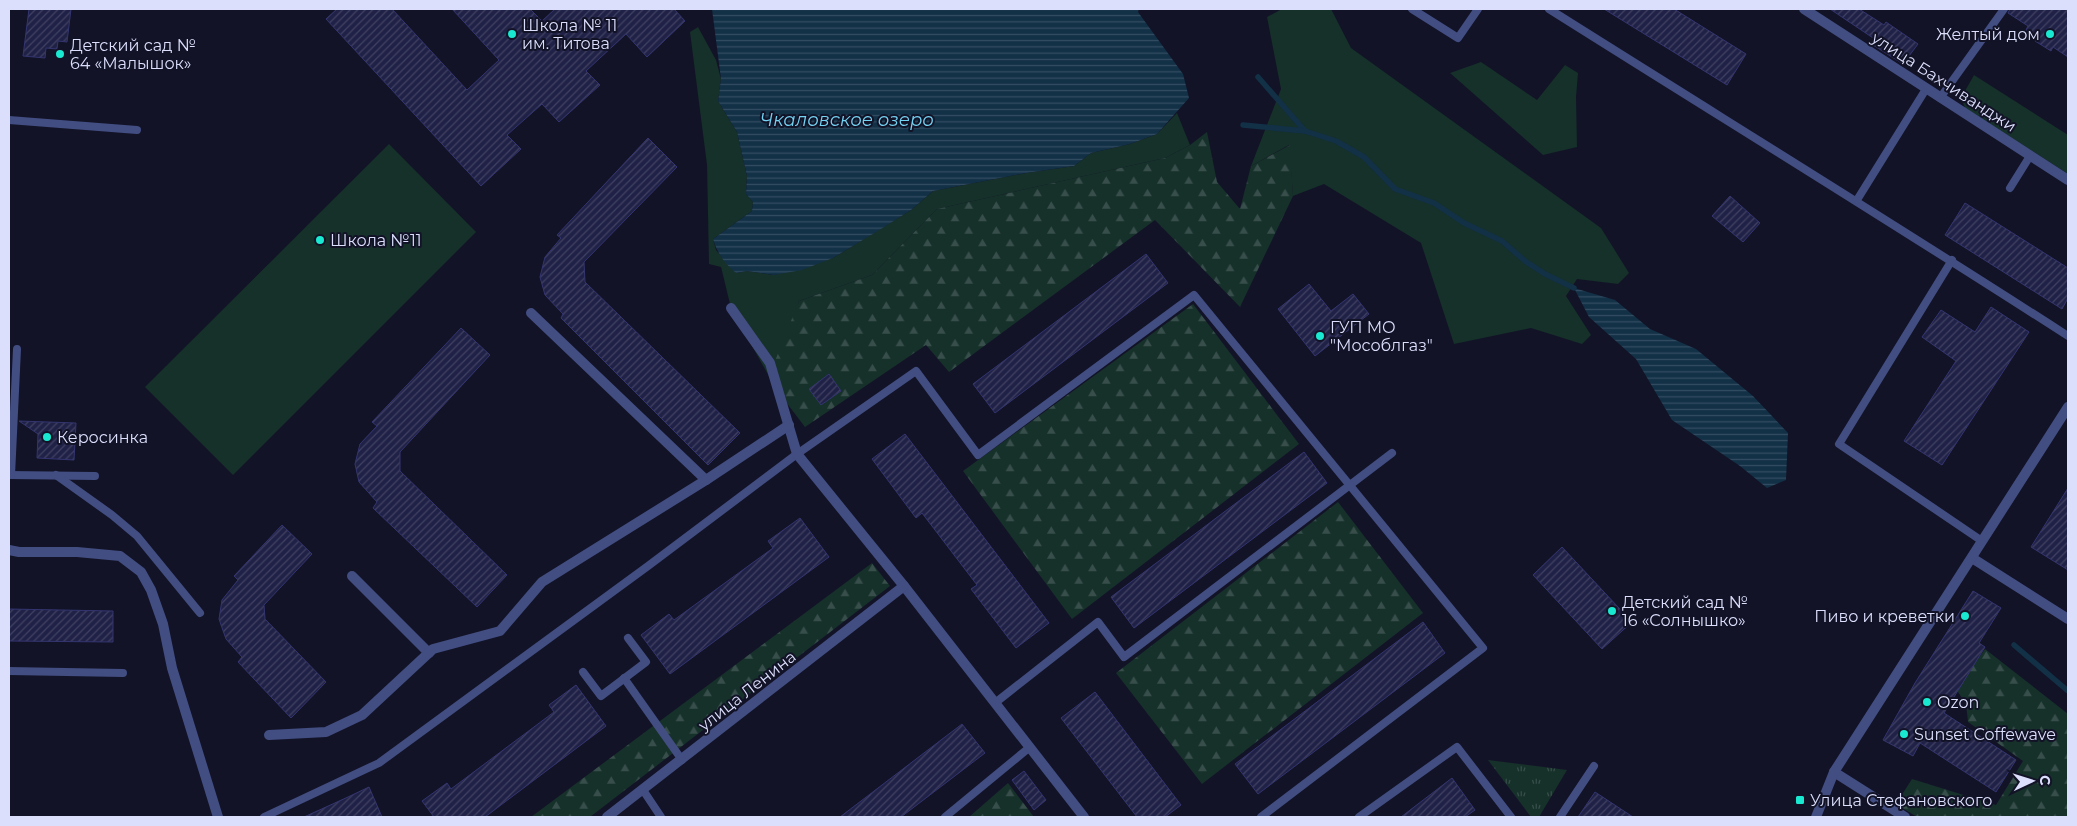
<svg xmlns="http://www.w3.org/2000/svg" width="2077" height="826" viewBox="0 0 2077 826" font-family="Montserrat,sans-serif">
<defs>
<pattern id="forest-firs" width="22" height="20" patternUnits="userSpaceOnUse" patternTransform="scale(1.25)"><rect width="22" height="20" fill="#16302a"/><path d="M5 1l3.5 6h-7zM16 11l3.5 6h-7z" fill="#374e4a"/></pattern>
<pattern id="park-tufts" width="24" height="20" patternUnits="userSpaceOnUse" patternTransform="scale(1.25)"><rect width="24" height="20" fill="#16302a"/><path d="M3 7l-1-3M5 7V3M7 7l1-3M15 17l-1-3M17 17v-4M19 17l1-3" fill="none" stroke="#374e4a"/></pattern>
<pattern id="water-rules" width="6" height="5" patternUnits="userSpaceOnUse" patternTransform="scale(1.25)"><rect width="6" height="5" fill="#123046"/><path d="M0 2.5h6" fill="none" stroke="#344e62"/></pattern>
<pattern id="building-hatch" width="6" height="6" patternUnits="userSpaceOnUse" patternTransform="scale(1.25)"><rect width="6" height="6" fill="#202146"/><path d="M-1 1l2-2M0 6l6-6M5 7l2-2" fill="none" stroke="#404162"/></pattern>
</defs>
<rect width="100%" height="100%" fill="#121327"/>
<g fill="#16302a">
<polygon points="1282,9 1331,9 1351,48 1601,228 1629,273 1618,284 1577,279 1566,296 1591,335 1582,344 1531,328 1454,344 1421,243 1324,184 1293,196 1289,145 1251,166 1281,89 1267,17"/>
<polygon points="698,27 716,60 721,79 718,101 737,132 747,176 746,194 753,202 752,211 713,239 716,250 736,273 747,271 774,275 833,258 911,210 933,191 1026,173 1074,166 1091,153 1130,144 1157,134 1177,113 1190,145 1165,158 937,209 872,275 799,301 776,389 731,308 721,267 709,264 707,165 690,32"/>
<polygon points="1481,62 1537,100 1565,65 1578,73 1576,97 1577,147 1543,155 1450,73"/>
<polygon points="1974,75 2068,135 2068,174 1965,108 1961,98"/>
<polygon points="389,144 476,232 233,475 145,387"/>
</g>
<g fill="url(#forest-firs)">
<polygon points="1207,132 1217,182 1240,209 1251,166 1290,145 1293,196 1240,307 1155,220 949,372 926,345 805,427 776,389 775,361 799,301 872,275 937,209 1165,158 1190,145"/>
<polygon points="1193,304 1299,444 1072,619 963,471"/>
<polygon points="1338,502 1423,613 1202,784 1116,673"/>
<polygon points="872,563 890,586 590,817 531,817"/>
<polygon points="1985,649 2068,714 2068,817 1917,817 1896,804 1912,779 1996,805 2023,761 1968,722 1966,704 1956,689"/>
<polygon points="1008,783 1034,817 969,817"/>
</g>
<polygon fill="url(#park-tufts)" points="1488,760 1567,770 1539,817 1531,817"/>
<g fill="url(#water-rules)">
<path d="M712,9H1139L1138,12L1183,74L1189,98L1157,134L1130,144L1091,153L1074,166L1026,173L933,191L911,210L881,229L833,258L802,270L774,275L747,271L736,273C725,264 717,253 713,239L752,211L753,202L746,194L747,176L737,132L718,101L721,79Z"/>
<polygon points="1574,288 1615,300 1650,329 1696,349 1753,396 1788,433 1786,480 1767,488 1740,466 1672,420 1636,359 1589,317"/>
</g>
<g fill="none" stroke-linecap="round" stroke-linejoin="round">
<g stroke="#123046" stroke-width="5.5">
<polyline points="1258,77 1305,131"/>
<polyline points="1243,125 1305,131 1336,141 1364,157 1395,189 1434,203 1464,223 1502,241 1525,261 1545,274 1574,288"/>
<polyline points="2014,645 2068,691"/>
</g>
</g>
<g fill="url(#building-hatch)" stroke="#343570">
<polygon points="29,9 71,9 67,42 58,41 57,49 46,48 45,58 23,56"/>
<polygon points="337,9 392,9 467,90 499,60 452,9 530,9 542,21 555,9 674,9 685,21 647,57 626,34 586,71 600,85 559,122 542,104 507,135 521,149 481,186 326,19"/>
<polygon points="1604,9 1674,9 1746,54 1727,85"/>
<polygon points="1830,9 1859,9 1884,25 1886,22 1918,44 1903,64 1873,45 1876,40"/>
<polygon points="2010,9 2068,9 2068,57 2053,47 2051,51 2035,41 2037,37 2026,30 2028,26 2008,13"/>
<polygon points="648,138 677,167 584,262 585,282 740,433 708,465 561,318 563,314 545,295 540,277 545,257 561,238 557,235"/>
<polygon points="1730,196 1760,223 1743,242 1712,216"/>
<polygon points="1965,203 2068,268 2068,298 2062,309 1945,235"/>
<polygon points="1146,254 1168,283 995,413 973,384"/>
<polygon points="1309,284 1331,311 1353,294 1369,314 1315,356 1278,309"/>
<polygon points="1991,307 2029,332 1942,465 1904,441 1956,361 1922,337 1941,310 1975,332"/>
<polygon points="461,328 490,355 400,452 400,471 507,575 477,607 373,508 377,502 359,482 355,464 360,444 377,426 372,422"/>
<polygon points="829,374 841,391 821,405 809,389"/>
<polygon points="19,421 76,423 74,460 37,458 38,434"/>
<polygon points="905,434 1049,623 1016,648 971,589 977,585 922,513 916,518 872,459"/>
<polygon points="1304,452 1327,483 1134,628 1111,597"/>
<polygon points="2068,488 2068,570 2031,547"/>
<polygon points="800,518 829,557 670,674 641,635 669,614 674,620 773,548 768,541"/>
<polygon points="282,525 312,554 264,605 265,619 326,682 291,718 238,662 242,657 226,639 219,619 222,600 238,580 234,576"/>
<polygon points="1562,547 1632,622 1602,649 1533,575"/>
<polygon points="1973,591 2001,608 1979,643 1985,647 1944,713 2016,760 1996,792 1920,743 1913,756 1883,740 1915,683"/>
<polygon points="9,609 113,611 113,642 9,641"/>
<polygon points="1423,622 1445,653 1258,794 1235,764"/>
<polygon points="576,685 606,726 485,817 434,817 422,801 447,783 451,789 554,712 549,705"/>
<polygon points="1095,692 1181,805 1165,817 1137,817 1061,718"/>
<polygon points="962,724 985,753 901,817 840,817"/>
<polygon points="1024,771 1046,800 1034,810 1012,780"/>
<polygon points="1452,778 1475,810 1465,817 1401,817"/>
<polygon points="369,787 382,817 304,817 348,797"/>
<polygon points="1595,792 1633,817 1578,817"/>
</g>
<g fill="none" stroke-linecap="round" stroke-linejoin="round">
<g stroke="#424d81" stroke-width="8">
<polyline points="1412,9 1458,38 1478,9"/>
<path d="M1549,9C1722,118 1896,225 2068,336"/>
<polyline points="1940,98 2004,9"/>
<polyline points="9,120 137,130"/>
<polyline points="2010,188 2030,156"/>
<polyline points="1857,200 1926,89"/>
<polyline points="1952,260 1839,444 1982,541"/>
<polyline points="9,475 95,476"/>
<polyline points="11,475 17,349"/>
<polyline points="56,475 112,515 137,536 200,613"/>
<polyline points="9,671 123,673"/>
<polyline points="583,672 601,696 646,662 628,638"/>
<polyline points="624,678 682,760"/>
<polyline points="995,703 1098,622 1124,657 1392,453"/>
<polyline points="643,790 661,817"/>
<polyline points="264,817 379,763 648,566 797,454 916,371 978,455 1194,295 1483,648 1261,817"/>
<polyline points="945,817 1030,747"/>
<polyline points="1359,817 1457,747 1511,817"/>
<polyline points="1560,817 1594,766"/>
</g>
<g stroke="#424d81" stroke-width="10">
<polyline points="1804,9 2068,180"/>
<polyline points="731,308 770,363 797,454 904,586 1084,817"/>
<polyline points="531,313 706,480"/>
<polyline points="9,550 19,552 77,552 120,556 141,572 151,590 163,624 172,668 218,817"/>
<polyline points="1972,558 2068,619"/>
<polyline points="352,576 429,653"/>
<polyline points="269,735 326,732 362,715 433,649 500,631 542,582 706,480 789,425"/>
<polyline points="1834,772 1905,817"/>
<polyline points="607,817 904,586"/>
<polyline points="1816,817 1834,772 2068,407"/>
</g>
</g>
<g fill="#1ae9d2" stroke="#121327" stroke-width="2">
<circle cx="512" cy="34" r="5"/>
<circle cx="2050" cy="34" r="5"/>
<circle cx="60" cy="54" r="5"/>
<circle cx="320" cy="240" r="5"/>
<circle cx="1320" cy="336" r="5"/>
<circle cx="47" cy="437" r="5"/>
<circle cx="1612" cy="611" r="5"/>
<circle cx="1965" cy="616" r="5"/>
<circle cx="1927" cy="702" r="5"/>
<circle cx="1904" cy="734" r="5"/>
<rect x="1795" y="795" width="10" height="10" rx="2.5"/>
</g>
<g text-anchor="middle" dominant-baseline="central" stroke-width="4" stroke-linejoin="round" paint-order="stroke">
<g font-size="16" fill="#dcdffc" stroke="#121327" text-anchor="start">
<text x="522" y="25">Школа № 11<tspan x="522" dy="18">им. Титова</tspan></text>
<text x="2040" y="34" text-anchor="end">Желтый дом</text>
<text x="70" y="45">Детский сад №<tspan x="70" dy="18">64 «Малышок»</tspan></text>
<text x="330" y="240">Школа №11</text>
<text x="1330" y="327">ГУП МО<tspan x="1330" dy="18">"Мособлгаз"</tspan></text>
<text x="57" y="437">Керосинка</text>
<text x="1622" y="602">Детский сад №<tspan x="1622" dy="18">16 «Солнышко»</tspan></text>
<text x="1955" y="616" text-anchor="end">Пиво и креветки</text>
<text x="1937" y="702">Ozon</text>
<text x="1914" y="734">Sunset Coffewave</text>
<text x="1810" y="800">Улица Стефановского</text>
</g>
<g font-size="16" fill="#dcdffc" stroke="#121327">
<text transform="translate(1944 82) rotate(33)">улица Бахчиванджи</text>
<text transform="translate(747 691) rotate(-38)">улица Ленина</text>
</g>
<g font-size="18" font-style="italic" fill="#74d2f2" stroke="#121327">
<text x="847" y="120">Чкаловское озеро</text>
</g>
</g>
<rect width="2077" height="826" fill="none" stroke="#dcdffc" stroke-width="20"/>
<g transform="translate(2032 781) rotate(86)" stroke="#121327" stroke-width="4" paint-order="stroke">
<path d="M0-4L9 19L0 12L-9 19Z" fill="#dcdffc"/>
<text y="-8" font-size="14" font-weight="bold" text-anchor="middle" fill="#dcdffc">С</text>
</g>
</svg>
